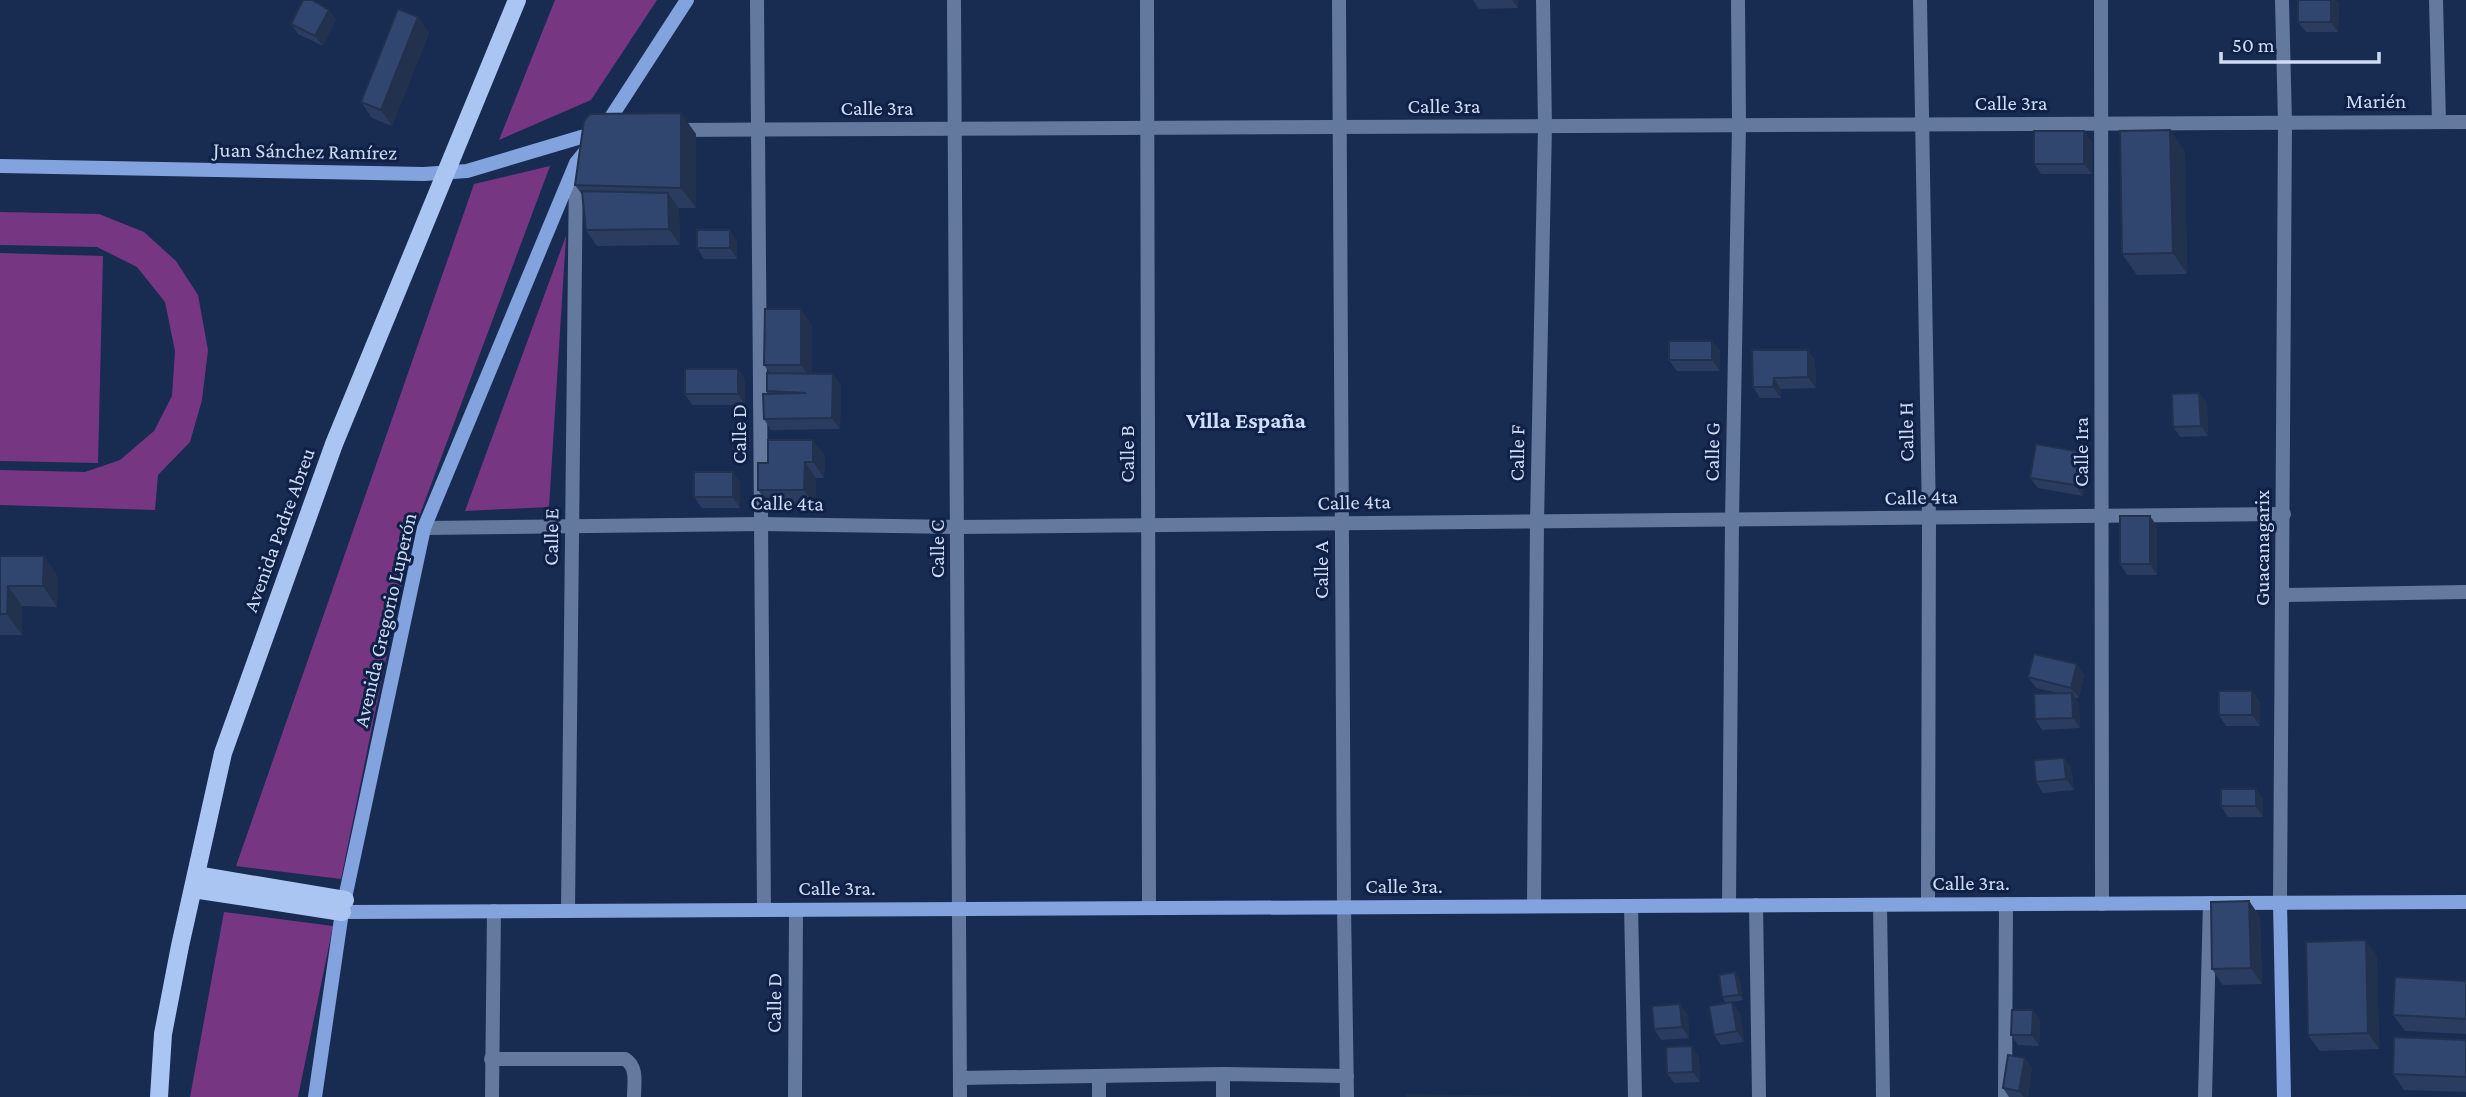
<svg xmlns="http://www.w3.org/2000/svg" width="2466" height="1097" viewBox="0 0 2466 1097" font-family="'Crimson Pro',serif">
<rect width="100%" height="100%" fill="#182b51"/>
<g fill="#773681">
<polygon points="555,0 657,0 591,100 499,140"/>
<polygon points="550,166 410,541 341,879 236,866 474,184"/>
<polygon points="0,212 99,214 144,232 176,261 198,295 208,350 202,400 190,442 158,475 155,510 0,505 0,470 85,472 120,460 154,431 172,396 175,351 165,302 137,267 97,247 0,245"/>
<polygon points="566,236 549,507 465,511"/>
<polygon points="0,253 103,256 98,463 0,461"/>
<polygon points="224,912 333,926 298,1097 190,1097"/>
</g>
<g fill="none" stroke-linecap="round" stroke-linejoin="round">
<g stroke="#64799e" stroke-width="14">
<polyline points="757,0 764,910"/>
<polyline points="954,0 960,1097"/>
<polyline points="1147,0 1149,908"/>
<polyline points="1339,0 1344,907 1347,1097"/>
<polyline points="1920,0 1929,518 1928,904"/>
<polyline points="2101,0 2102,904"/>
<polyline points="2436,0 2439,122"/>
<polyline points="675,130 2466,122"/>
<polyline points="424,528 761,524 958,527 2284,514"/>
<polyline points="2283,595 2466,592"/>
<polyline points="2280,903 2285,123 2282,0"/>
<polyline points="1729,905 1732,520 1739,125 1738,0"/>
<polyline points="1756,905 1759,1097"/>
<polyline points="1880,905 1883,1097"/>
<polyline points="1534,906 1537,522 1545,126 1543,0"/>
<polyline points="1631,906 1635,1097"/>
<polyline points="568,911 576,167"/>
<path d="M491,1059H625C638,1067 634,1083 634,1097"/>
<polyline points="1099,1076 1099,1097"/>
<polyline points="960,1078 1223,1074 1347,1076"/>
<polyline points="492,1097 494,911"/>
<polyline points="795,1097 796,910"/>
<polyline points="1223,1097 1223,1074"/>
<polyline points="2005,1097 2006,904"/>
<polyline points="2205,1097 2210,903"/>
</g>
<g stroke="#83a3df" stroke-width="14">
<polyline points="604,128 687,0"/>
<polyline points="0,166 424,174 467,171 598,132"/>
<polyline points="2280,903 2284,1097"/>
<polyline points="342,912 2466,902"/>
<polyline points="315,1097 342,912 424,528 576,163 589,147"/>
</g>
<g stroke="#abc5f3" stroke-width="18">
<polyline points="196,875 345,900"/>
<polyline points="193,889 342,912"/>
<polyline points="159,1097 163,1034 180,946 223,753 334,444 517,0"/>
</g>
</g>
<g fill="#2a3c5f">
<polygon points="1473,0 1518,0 1518,8 1479,9"/>
<polygon points="2298,0 2336,0 2339,4 2338,32 2306,32 2298,22"/>
<polygon points="329,10 336,20 323,46 298,34 291,24"/>
<polygon points="418,17 429,33 392,126 372,118 361,102"/>
<polygon points="696,134 696,208 678,208 679,209 680,245 597,246 586,230 583,196 575,185"/>
<polygon points="2092,142 2092,174 2041,174 2034,164"/>
<polygon points="2185,151 2187,274 2137,275 2122,254"/>
<polygon points="737,241 737,259 704,259 697,248"/>
<polygon points="812,325 812,374 841,385 840,429 771,430 764,419 768,394 767,391 770,373 764,365"/>
<polygon points="1712,341 1720,351 1720,371 1677,371 1669,360"/>
<polygon points="1808,350 1815,360 1816,388 1781,389 1781,398 1760,398 1753,387"/>
<polygon points="738,369 745,380 745,405 692,405 685,394"/>
<polygon points="2199,393 2207,404 2208,436 2180,437 2173,427"/>
<polygon points="825,456 824,478 816,478 815,506 769,506 758,490 768,463"/>
<polygon points="2089,462 2083,496 2038,488 2030,478"/>
<polygon points="740,482 740,508 702,508 694,497"/>
<polygon points="2157,526 2157,575 2127,575 2120,564"/>
<polygon points="0,556 44,556 58,577 57,607 22,606 22,635 0,635"/>
<polygon points="2077,664 2084,675 2079,698 2075,698 2079,703 2080,728 2042,730 2035,719 2057,693 2036,688 2028,677"/>
<polygon points="2252,691 2260,702 2260,726 2226,726 2219,715"/>
<polygon points="2064,758 2071,768 2074,790 2043,793 2036,782"/>
<polygon points="2256,789 2263,800 2263,817 2228,817 2221,806"/>
<polygon points="2249,901 2260,917 2262,984 2223,985 2212,969"/>
<polygon points="2377,956 2379,1049 2320,1051 2308,1035"/>
<polygon points="1739,977 1743,1000 1726,1003 1722,997"/>
<polygon points="2466,981 2466,1034 2405,1031 2393,1015"/>
<polygon points="2033,1010 2040,1021 2039,1046 2018,1045 2011,1035"/>
<polygon points="1740,1013 1744,1042 1721,1045 1714,1035"/>
<polygon points="1688,1015 1689,1038 1661,1040 1654,1029"/>
<polygon points="2466,1040 2466,1092 2404,1090 2393,1074"/>
<polygon points="1699,1057 1700,1082 1674,1083 1667,1073"/>
<polygon points="2032,1068 2028,1097 2009,1097 2003,1088"/>
</g>
<g fill="#22314d">
<polygon points="1512,0 1518,0 1518,8"/>
<polygon points="2331,0 2336,0 2339,4 2338,32 2331,22"/>
<polygon points="329,10 336,20 323,46 315,36"/>
<polygon points="418,17 429,33 392,126 381,110"/>
<polygon points="681,113 696,134 696,208 681,188"/>
<polygon points="2170,130 2185,151 2187,274 2173,253"/>
<polygon points="2084,131 2092,142 2092,174 2084,164"/>
<polygon points="668,193 679,209 680,245 669,229"/>
<polygon points="730,230 737,241 737,259 730,248"/>
<polygon points="801,309 812,325 812,381 801,365"/>
<polygon points="1712,341 1720,351 1720,371 1712,360"/>
<polygon points="1808,350 1815,360 1816,388 1808,377"/>
<polygon points="738,369 745,380 745,405 738,394"/>
<polygon points="833,374 841,385 840,429 832,418"/>
<polygon points="1774,378 1781,389 1781,398 1773,387"/>
<polygon points="2199,393 2207,404 2208,436 2201,426"/>
<polygon points="813,440 825,456 824,478 813,462"/>
<polygon points="2081,452 2089,462 2083,496 2075,485"/>
<polygon points="805,462 816,478 815,506 804,490"/>
<polygon points="733,472 740,482 740,508 733,497"/>
<polygon points="2150,516 2157,526 2157,575 2150,564"/>
<polygon points="44,556 58,577 57,607 43,586"/>
<polygon points="8,586 22,606 22,635 7,614"/>
<polygon points="2077,664 2084,675 2079,698 2071,688"/>
<polygon points="2252,691 2260,702 2260,726 2252,715"/>
<polygon points="2072,693 2079,703 2080,728 2073,718"/>
<polygon points="2064,758 2071,768 2074,790 2066,779"/>
<polygon points="2256,789 2263,800 2263,817 2256,806"/>
<polygon points="2249,901 2260,917 2262,984 2251,968"/>
<polygon points="2366,940 2377,956 2379,1049 2368,1033"/>
<polygon points="1735,972 1739,977 1743,1000 1739,995"/>
<polygon points="1732,1002 1740,1013 1744,1042 1737,1031"/>
<polygon points="1680,1004 1688,1015 1689,1038 1682,1027"/>
<polygon points="2033,1010 2040,1021 2039,1046 2032,1035"/>
<polygon points="1692,1046 1699,1057 1700,1082 1693,1072"/>
<polygon points="2025,1058 2032,1068 2028,1097 2024,1097 2019,1091"/>
</g>
<g fill="#31466e" stroke="#22314d" stroke-width="2">
<polygon points="303,0 312,0 329,10 315,36 291,24"/>
<rect x="2298" y="0" width="33" height="22"/>
<polygon points="398,9 418,17 381,110 361,102"/>
<polygon points="681,113 681,188 575,185 584,121 590,114"/>
<polygon points="2170,130 2173,253 2122,254 2120,131"/>
<rect x="2034" y="131" width="50" height="33"/>
<polygon points="582,191 668,193 669,229 586,230"/>
<rect x="697" y="230" width="33" height="18"/>
<polygon points="765,309 801,309 801,365 764,365"/>
<rect x="1669" y="341" width="43" height="19"/>
<polygon points="1752,350 1808,350 1808,377 1774,378 1773,387 1753,387"/>
<rect x="685" y="369" width="53" height="25"/>
<polygon points="767,373 833,374 832,418 764,419 763,394 806,393 767,391"/>
<polygon points="2199,393 2201,426 2173,427 2172,394"/>
<polygon points="768,440 813,440 813,462 805,462 804,490 758,490 758,463 768,463"/>
<polygon points="2036,444 2081,452 2075,485 2030,478"/>
<rect x="694" y="472" width="39" height="25"/>
<rect x="2120" y="516" width="30" height="48"/>
<polygon points="0,556 44,556 43,586 8,586 7,614 0,614"/>
<polygon points="2034,654 2077,664 2071,688 2028,677"/>
<rect x="2219" y="691" width="33" height="24"/>
<polygon points="2072,693 2073,718 2035,719 2034,694"/>
<polygon points="2064,758 2066,779 2036,782 2034,760"/>
<rect x="2221" y="789" width="35" height="17"/>
<polygon points="2249,901 2251,968 2212,969 2211,902"/>
<polygon points="2366,940 2368,1033 2308,1035 2306,942"/>
<polygon points="1735,972 1739,995 1722,997 1719,975"/>
<polygon points="2395,977 2466,981 2466,1019 2393,1015"/>
<polygon points="1732,1002 1737,1031 1714,1035 1709,1006"/>
<polygon points="1680,1004 1682,1027 1654,1029 1652,1006"/>
<polygon points="2012,1010 2033,1010 2032,1035 2011,1035"/>
<polygon points="2394,1037 2466,1040 2466,1077 2393,1074"/>
<polygon points="1692,1046 1693,1072 1667,1073 1666,1047"/>
<polygon points="2008,1055 2025,1058 2019,1091 2003,1088"/>
<polygon points="1407,1095 1551,1097 1407,1097"/>
</g>
<g text-anchor="middle" dominant-baseline="central" stroke-width="6" stroke-linejoin="round" paint-order="stroke">
<g font-size="21" fill="#cedbf4" stroke="#0f2146">
<text x="2376" y="101">Marién</text>
<text x="2011" y="103">Calle 3ra</text>
<text x="1444" y="106">Calle 3ra</text>
<text x="877" y="108">Calle 3ra</text>
<text transform="translate(305 151) rotate(1)">Juan Sánchez Ramírez</text>
<text transform="translate(1906 432) rotate(-91)">Calle H</text>
<text transform="translate(739 434) rotate(-90)">Calle D</text>
<text transform="translate(1712 452) rotate(-89)">Calle G</text>
<text transform="translate(2081 452) rotate(-90)">Calle 1ra</text>
<text transform="translate(1517 453) rotate(-89)">Calle F</text>
<text transform="translate(1127 454) rotate(-90)">Calle B</text>
<text transform="translate(1921 497) rotate(-1)">Calle 4ta</text>
<text transform="translate(1354 502) rotate(-1)">Calle 4ta</text>
<text transform="translate(787 503) rotate(1)">Calle 4ta</text>
<text transform="translate(279 530) rotate(-70)">Avenida Padre Abreu</text>
<text transform="translate(551 537) rotate(-89)">Calle E</text>
<text transform="translate(2262 548) rotate(-90)">Guacanagarix</text>
<text transform="translate(937 549) rotate(-90)">Calle C</text>
<text transform="translate(1321 570) rotate(-90)">Calle A</text>
<text transform="translate(385 620) rotate(-77)">Avenida Gregorio Luperón</text>
<text x="1971" y="883">Calle 3ra.</text>
<text x="1404" y="886">Calle 3ra.</text>
<text x="837" y="888">Calle 3ra.</text>
<text transform="translate(774 1003) rotate(-89)">Calle D</text>
</g>
<g font-size="23" font-weight="bold" fill="#cedefb" stroke="#0f2146">
<text x="1246" y="420">Villa España</text>
</g>
</g>
<path d="M2221 52v10h158v-10" fill="none" stroke="#cedbf4" stroke-width="3.5"/>
<text x="2232" y="52" font-size="21" fill="#cedbf4" stroke="#0f2146" stroke-width="5" paint-order="stroke">50 m</text>
</svg>
